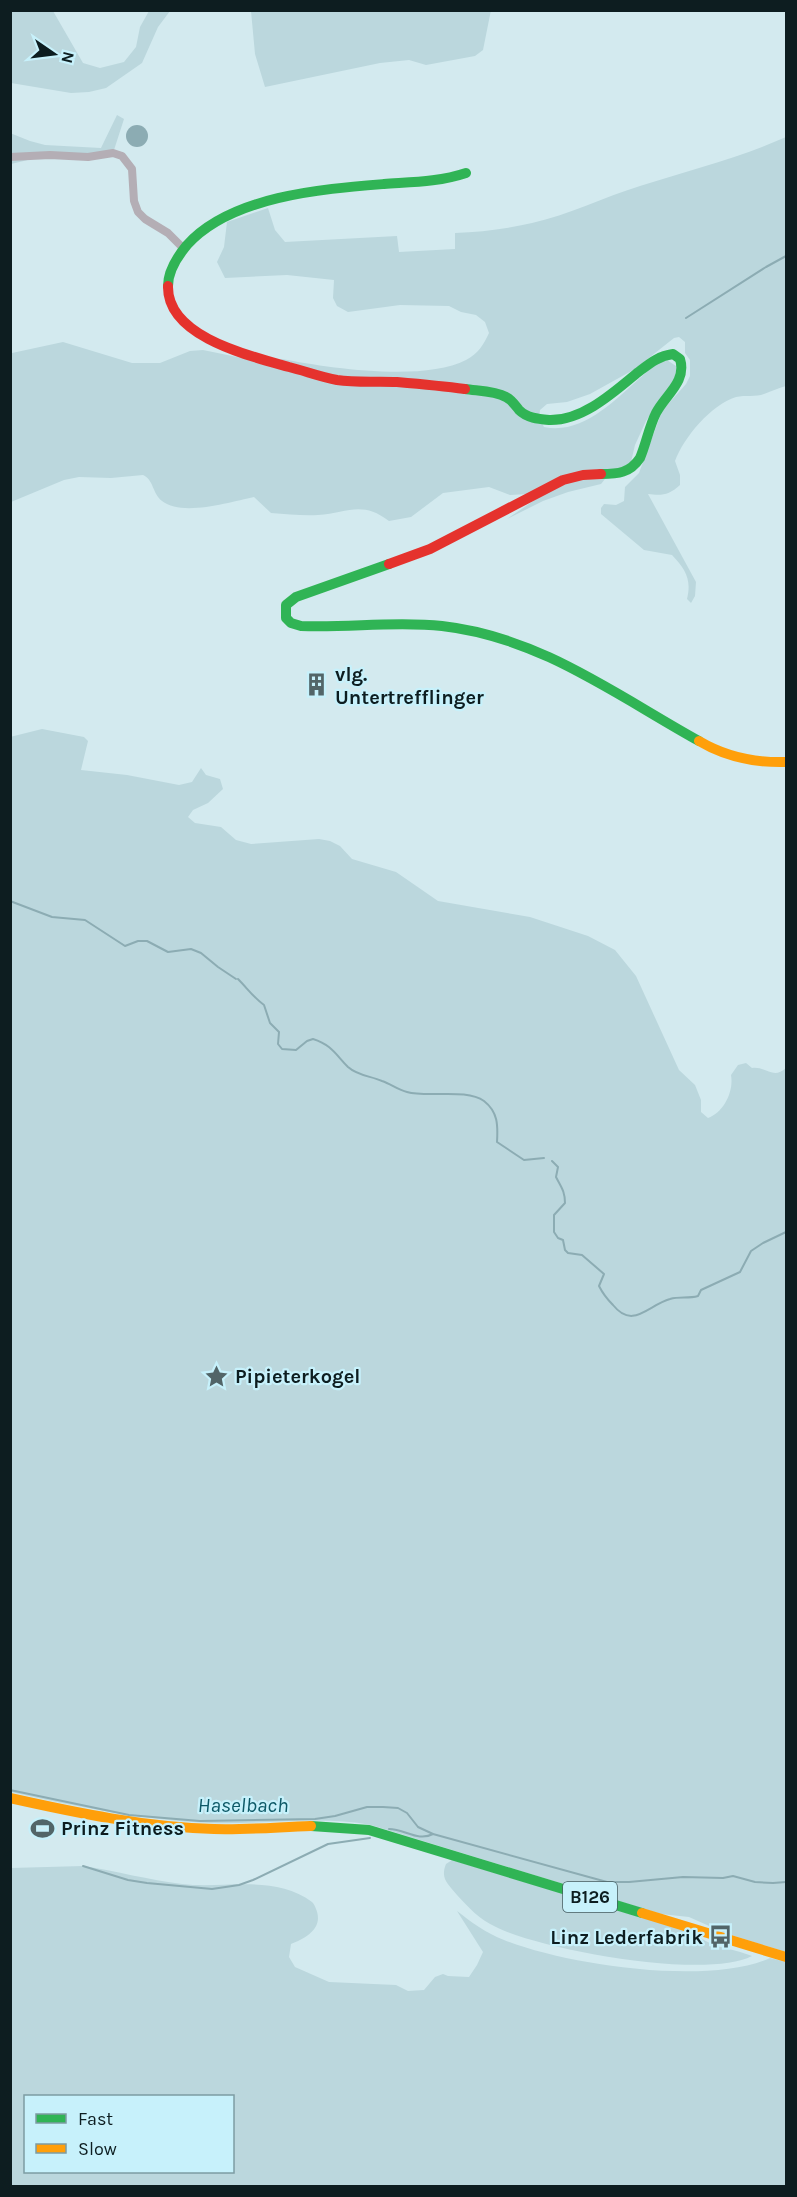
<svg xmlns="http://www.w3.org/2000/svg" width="797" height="2197" viewBox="0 0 797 2197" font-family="Karla,sans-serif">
<rect width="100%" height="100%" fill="#d3eaef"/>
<g fill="#bbd7dd" fill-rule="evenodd">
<polygon points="491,10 483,50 475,56 426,65 409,60 380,63 265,87 255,54 251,11"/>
<polygon points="10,11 53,11 83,63 100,68 124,62 136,47 140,27 149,11 170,11 158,27 142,63 106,88 89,92 71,93 11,83"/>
<polygon points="117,115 124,119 114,150 108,152 32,159 11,164 10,133 30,141 45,145 101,148"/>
<path d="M786,137V386C778,388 772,391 764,394C756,397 745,395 736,397C711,405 684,437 675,461L680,475V485C669,495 662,496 648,494L696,582L695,596L691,603L687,599C692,579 685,569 672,555L644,550L601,514V508L604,504L616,505L624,501L625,487L639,473L662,411L686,384L690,376V360L685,353V342L679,337L674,338L635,369L590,394L567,402L547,404L540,410L539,418L544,427C582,435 614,401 640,378C649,370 656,362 667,360L676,366V376L646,421L635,445L631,462L605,479L601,484L568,492L543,501L507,519L545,493L510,495L489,487L443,493L411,517L389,521C362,500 347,513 318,515C303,516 287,514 271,513L254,497C230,502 182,517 162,501C152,493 154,480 143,475L111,478L79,477L64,480L11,502L10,383L12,379L11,354L12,353L63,342L132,363H160L190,351L203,350L242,358L279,361L282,359C328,368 424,382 466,360C478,354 484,344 489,333L485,322L476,315L461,312L449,306L400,305L348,312L337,306L333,298L334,280L287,275L225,278L217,262L224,247L227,222L268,208L275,230L285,242L397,236L399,252L455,249V233C481,232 506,229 532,223C568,215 604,197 640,186C689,170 739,158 786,137Z"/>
<path d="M42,729L84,737L88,741L81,770L127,775L179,785L192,782L201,768L206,775L220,779L223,789L208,803L193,810L188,817L195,823L221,827L236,840L251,844L319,839L330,841L340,846L352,859L396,872L438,901L530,917L588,936L615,950L636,976L679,1070L695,1085L701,1100V1112L708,1118C724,1112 734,1091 731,1075L738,1065L746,1063L752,1068C766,1066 773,1080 786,1068V1952L725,1933L689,1917L661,1914L371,1825C319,1815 264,1825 210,1823C142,1820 77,1807 11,1792L10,737Z"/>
<path d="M452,1860L694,1933C715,1950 730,1947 752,1956C706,1980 542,1950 496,1927C480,1920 468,1907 457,1895C448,1884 440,1879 446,1864Z"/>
<path d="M83,1866C116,1871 149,1880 182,1884C224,1889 275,1874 312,1902C314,1904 315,1906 316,1909C324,1928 306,1938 291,1944L289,1957L295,1967L329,1982L396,1985L408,1991L424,1990L435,1977L443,1974L448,1976L469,1977L477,1965L483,1952L457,1911C471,1922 486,1933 504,1940C566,1965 708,1986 770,1958L786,1962V2186H11V1868ZM26,2096H232V2172H26Z"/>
</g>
<circle fill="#8cacb3" cx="137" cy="136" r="11"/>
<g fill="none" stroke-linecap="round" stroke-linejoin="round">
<g stroke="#8cacb3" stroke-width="2">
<polyline points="686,318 766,267 786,256"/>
<polyline points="10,901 52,917 85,920 125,946 138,941 147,941 168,952 191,949 201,953 218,967 236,979"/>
<path d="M238,979C247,988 254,998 264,1005L270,1023L279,1032L278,1044L282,1049L296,1050L307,1041L313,1039C332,1045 336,1055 348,1067C358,1076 371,1076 382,1081C391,1084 398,1090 407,1092C428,1098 466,1088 484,1101C498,1112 498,1125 497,1142L524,1160L544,1158"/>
<path d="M552,1161L558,1167L556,1177C561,1187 565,1191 565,1203L554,1215V1232L558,1238L563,1240L565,1250L568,1253L582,1255L604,1274L599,1286C603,1294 607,1299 613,1305C633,1330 648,1305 670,1299C680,1296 688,1299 698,1296L701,1290L740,1272L751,1251L763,1243L786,1232"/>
<polyline points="10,1790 129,1815 200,1821 315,1819 335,1816 367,1807 383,1807 398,1808 407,1813 418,1827 433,1834 607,1882 629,1882 683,1877 723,1878 733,1876 755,1882 773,1883 786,1882"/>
<path d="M389,1829C405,1829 418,1842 433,1834"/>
<polyline points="83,1866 128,1880 147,1883 212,1889 239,1885 253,1880 328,1844 370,1838"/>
</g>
<polyline stroke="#b4aeb5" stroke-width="8" points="10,157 50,155 88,157 113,153 122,156 132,169 134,201 138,212 145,219 168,233 184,249"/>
<g stroke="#30b455" stroke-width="10">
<path d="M168,286C168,271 177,257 187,245C231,196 322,189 384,184C412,182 439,182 466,173"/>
<path d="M465,389C478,391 495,391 506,397C512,400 515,405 519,410C527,418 538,419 549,420C582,421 613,393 637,373C649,364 658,356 673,354L680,359C687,382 665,395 656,413C649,427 646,444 640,458C630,473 618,474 601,474"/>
<path d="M389,564L296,597L286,605V618L291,623L301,626C348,628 395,621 442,626C540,637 616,695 699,741"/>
<polyline points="311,1826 369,1830 642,1913"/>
</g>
<g stroke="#ff9f0a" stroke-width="10">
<path d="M699,741C726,757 754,763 786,762"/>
<path d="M10,1798C77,1813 145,1827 214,1829C247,1830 279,1827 311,1826"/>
<polyline points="642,1913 786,1957"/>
</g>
<g stroke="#e5322d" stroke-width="10">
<path d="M168,286C167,337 250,356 289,367C305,371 321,377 337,380C357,383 377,381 397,382C420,384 442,386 465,389"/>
<polyline points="389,564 430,549 563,480 583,475 601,474"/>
</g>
</g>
<defs>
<symbol id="building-bare" viewBox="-9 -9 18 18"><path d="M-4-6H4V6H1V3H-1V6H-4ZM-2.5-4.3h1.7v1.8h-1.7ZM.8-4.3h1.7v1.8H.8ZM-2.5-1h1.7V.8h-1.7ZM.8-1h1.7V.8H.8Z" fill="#526568" stroke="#c7f1fb" stroke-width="2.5" paint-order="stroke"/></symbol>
<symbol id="sight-bare" viewBox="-9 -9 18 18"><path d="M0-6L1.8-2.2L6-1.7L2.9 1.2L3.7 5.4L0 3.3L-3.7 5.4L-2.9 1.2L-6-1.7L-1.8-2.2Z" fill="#526568" stroke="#c7f1fb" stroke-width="2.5" paint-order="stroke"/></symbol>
<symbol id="stadium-bare" viewBox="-9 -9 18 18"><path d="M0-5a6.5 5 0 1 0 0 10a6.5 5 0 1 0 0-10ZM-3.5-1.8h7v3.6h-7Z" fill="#526568" stroke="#c7f1fb" stroke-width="2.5" paint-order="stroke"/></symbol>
<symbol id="bus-bare" viewBox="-9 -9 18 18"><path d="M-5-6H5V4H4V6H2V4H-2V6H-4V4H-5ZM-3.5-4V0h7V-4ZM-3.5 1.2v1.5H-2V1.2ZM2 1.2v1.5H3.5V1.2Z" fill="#526568" stroke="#c7f1fb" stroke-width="2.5" paint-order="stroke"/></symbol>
</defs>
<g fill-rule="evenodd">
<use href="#building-bare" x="300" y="668" width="33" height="33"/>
<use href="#sight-bare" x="200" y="1360" width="33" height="33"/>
<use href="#stadium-bare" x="26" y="1812" width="33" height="33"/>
<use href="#bus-bare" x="704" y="1920" width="33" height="33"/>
</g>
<g text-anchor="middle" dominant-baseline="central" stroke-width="4.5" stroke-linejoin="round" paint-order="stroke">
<rect fill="#c7f1fb" stroke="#455d62" stroke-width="1.5" x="563" y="1882" width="54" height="30" rx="4.5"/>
<g font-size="18" font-weight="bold" fill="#0d1d20">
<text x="590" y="1897">B126</text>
</g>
<g font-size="20" font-weight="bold" fill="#0d1d20" stroke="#c7f1fb" text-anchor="start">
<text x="335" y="674">vlg.<tspan x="335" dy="23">Untertrefflinger</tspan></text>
<text x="235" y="1376">Pipieterkogel</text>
<text x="61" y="1828">Prinz Fitness</text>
<text x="703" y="1937" text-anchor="end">Linz Lederfabrik</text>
</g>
<g font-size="21" font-style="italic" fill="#0d5967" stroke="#c7f1fb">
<text x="243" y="1805">Haselbach</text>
</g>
</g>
<rect width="797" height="2197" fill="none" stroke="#0d1d20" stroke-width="24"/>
<rect x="24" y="2095" width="210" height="78" fill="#c7f1fb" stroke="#7d9ca3" stroke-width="1.5"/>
<rect x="36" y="2114" width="30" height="9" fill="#30b455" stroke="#7d9ca3" stroke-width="1.5"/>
<text x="78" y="2125" font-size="18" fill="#0d1d20">Fast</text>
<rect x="36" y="2144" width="30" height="9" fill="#ff9f0a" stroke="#7d9ca3" stroke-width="1.5"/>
<text x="78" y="2155" font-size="18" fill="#0d1d20">Slow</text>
<g transform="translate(54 54) rotate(104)" stroke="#c7f1fb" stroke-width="4.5" paint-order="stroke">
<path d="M0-4.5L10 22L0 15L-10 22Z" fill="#0d1d20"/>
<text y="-9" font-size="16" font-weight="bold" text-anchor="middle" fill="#0d1d20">N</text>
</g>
</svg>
